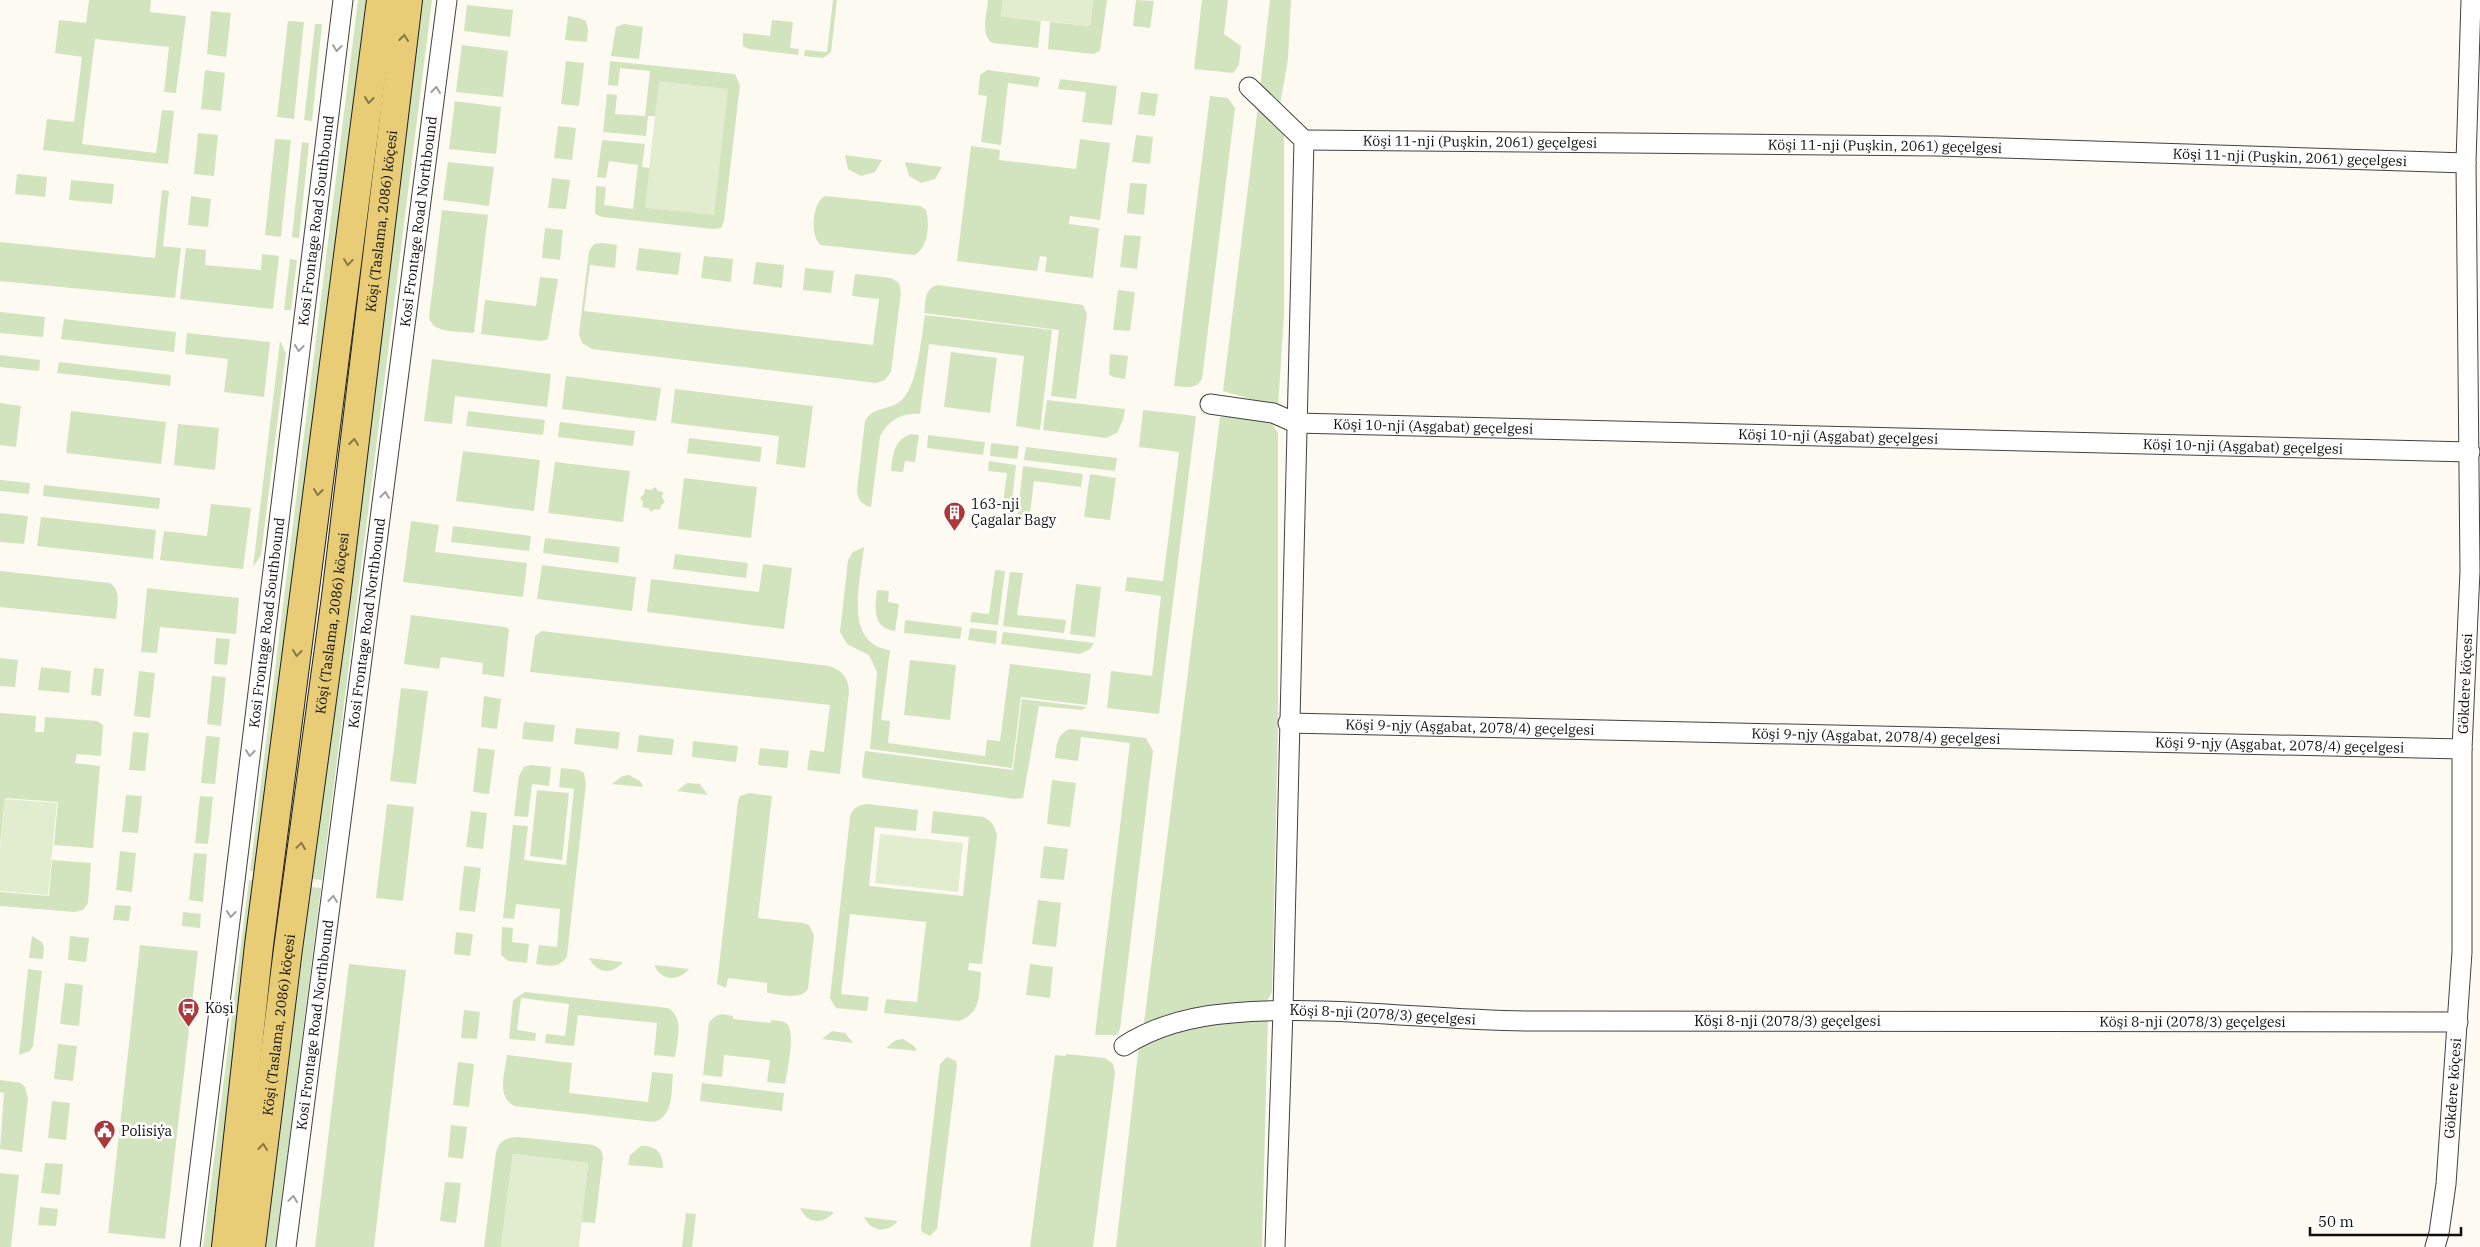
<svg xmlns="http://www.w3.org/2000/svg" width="2480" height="1247" viewBox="0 0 2480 1247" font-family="'IBM Plex Serif',serif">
<rect width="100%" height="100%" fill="#fdfbf1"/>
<g fill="#d2e4be">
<polygon points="89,0 151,0 150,12 186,16 176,93 164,92 169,47 95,39 82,144 156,153 162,110 174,111 168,164 43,150 47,119 74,122 82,57 55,53 59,20 86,23"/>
<polygon points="358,0 366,0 258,872 250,871"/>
<polygon points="422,0 432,0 322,880 312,879"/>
<polygon points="833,0 837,0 831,52 823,58 804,56 805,50 827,52"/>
<path d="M988,0H1003L1001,16L1041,21L1038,48L992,43C980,34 987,13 988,0Z"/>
<polygon points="1093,0 1107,0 1100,51 1093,54 1048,49 1050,22 1090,26"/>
<polygon points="1136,0 1154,1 1150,28 1133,26"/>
<polygon points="1202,0 1228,0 1224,34 1241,46 1239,65 1233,73 1194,69"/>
<polygon points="1270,0 1291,0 1288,59 1280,105 1260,88"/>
<polygon points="467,5 513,10 510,37 464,31"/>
<polygon points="211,11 231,13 226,57 207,54"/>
<polygon points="568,16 579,18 586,21 588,29 587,42 565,40"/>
<polygon points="772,20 793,22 790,48 799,49 798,55 749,49 743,46 743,33 770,36"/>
<polygon points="288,21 304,22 294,119 277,117"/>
<polygon points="315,24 322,24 312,121 304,120"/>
<polygon points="624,24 643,27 639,59 611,56 616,27"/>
<polygon points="462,45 508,51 503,97 456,92"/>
<polygon points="566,61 584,63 579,106 561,104"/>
<polygon points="610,61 735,74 740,85 724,221 721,228 713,229 602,217 595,214 596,186 606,187 604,205 633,209 638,165 609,161 606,178 597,177 602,140 645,144 642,167 650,168 645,208 659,82 655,116 648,116 646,136 603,132 607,94 617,95 615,114 645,116 650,71 620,68 618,86 608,85"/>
<polygon points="205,70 225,73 221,111 201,109"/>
<polygon points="987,70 1040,77 1038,87 1008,83 1001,145 981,142 987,96 978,95 980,75"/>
<polygon points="1060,79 1117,86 1112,125 1082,122 1086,92 1058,89"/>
<polygon points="1141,92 1158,94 1155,116 1138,114"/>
<path d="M1210,96L1228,98L1235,108L1202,379C1196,390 1186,387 1174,386Z"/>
<polygon points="455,101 501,107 496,154 449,149"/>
<polygon points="1258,106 1284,128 1284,315 1278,407 1223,391"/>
<polygon points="558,126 576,128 572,160 554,158"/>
<polygon points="198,133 218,135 214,176 194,174"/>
<polygon points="1136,135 1153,137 1150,164 1132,162"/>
<polygon points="275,139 291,140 281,237 265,235"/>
<polygon points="1080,139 1110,143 1100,220 1070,216 1069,224 1099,228 1093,278 1045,272 1047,257 1040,256 1037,271 957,261 971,146 1000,150 999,160 1076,169"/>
<polygon points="302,142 309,143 299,238 292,237"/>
<polygon points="845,155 882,160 875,172 861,176 848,169"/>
<polygon points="448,162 494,167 489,206 443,200"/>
<polygon points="905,162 942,167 935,179 921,183 909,176"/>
<polygon points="17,174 47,177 45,197 15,194"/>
<polygon points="552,178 570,180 566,209 548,208"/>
<polygon points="71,180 114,184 112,204 69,200"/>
<polygon points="1130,183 1147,184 1144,215 1127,213"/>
<polygon points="162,190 169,191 163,246 181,248 175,298 0,281 0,242 155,258"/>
<polygon points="191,196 211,199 208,227 188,225"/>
<path d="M826,196L920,206L926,210C930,224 928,249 914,255L821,245C809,237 812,200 826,196Z"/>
<path d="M442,210L488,215L474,333C459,331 432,334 429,317Z"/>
<polygon points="545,228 563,230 560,260 542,258"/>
<polygon points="1124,235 1141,236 1137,269 1120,267"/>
<polygon points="602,243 617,245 615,268 590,265 584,311 873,345 879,299 852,296 855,274 891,278 899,283 901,293 891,372 885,380 876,383 592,349 582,343 579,334 589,251 594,244"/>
<polygon points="186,248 206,250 205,265 261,270 262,254 279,256 273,309 180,299"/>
<polygon points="639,248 681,253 678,275 636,270"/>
<polygon points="704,256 733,259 731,282 701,278"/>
<polygon points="290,259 297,260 291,310 284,310"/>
<polygon points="756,262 784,265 782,288 753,284"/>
<polygon points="805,268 834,271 831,293 803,290"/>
<polygon points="540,277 558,279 548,339 541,341 481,334 485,300 536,306"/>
<path d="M938,285L1083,305L1087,314L1076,399L1051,396L1059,330L924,313C926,301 924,288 938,285Z"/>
<polygon points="1118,290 1135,292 1130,331 1113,330"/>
<polygon points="0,312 45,317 43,337 0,333"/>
<path d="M925,315L1052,330L1040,430L1016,426L1024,356L929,344L920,414C902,412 887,421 880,437L871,507C862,505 857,499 857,490L865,421C873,407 886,410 898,403C918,391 921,337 925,315Z"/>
<polygon points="64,319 176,332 174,352 61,339"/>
<polygon points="187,333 270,342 264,397 224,392 228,359 185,354"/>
<polygon points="280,341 286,353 261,555 253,567"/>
<polygon points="951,352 997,358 990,413 944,407"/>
<polygon points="1110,354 1128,356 1125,379 1113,377 1109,374"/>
<polygon points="0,355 40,360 39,371 0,367"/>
<polygon points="432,359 551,374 547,407 455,396 452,424 424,421"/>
<polygon points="59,362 171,375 170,386 57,373"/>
<polygon points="566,376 661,388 656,421 562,409"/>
<polygon points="675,389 813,406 805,468 776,464 779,436 671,423"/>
<polygon points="1047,400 1125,409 1123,420 1117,433 1106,438 1043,430"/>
<polygon points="0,403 21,406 16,447 0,445"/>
<polygon points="1143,410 1196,416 1159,714 1107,708 1111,671 1152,676 1161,596 1125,591 1127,577 1163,581 1179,452 1139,447"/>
<polygon points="71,411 166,422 161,464 66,453"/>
<polygon points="468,411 545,420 543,435 466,426"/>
<polygon points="1242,415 1270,421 1278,433 1278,728 1272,992 1266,1003 1177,1014 1144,1023 1220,417"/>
<polygon points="560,422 635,431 633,446 558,437"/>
<polygon points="178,424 219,428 215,470 174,465"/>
<path d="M912,434L919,435L915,462L905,461L903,472L891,471C893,453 894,439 912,434Z"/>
<polygon points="928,435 985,442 983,455 927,448"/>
<polygon points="689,438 762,447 760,462 687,453"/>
<polygon points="991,443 1019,446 1017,459 990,456"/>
<polygon points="1026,447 1117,458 1115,471 1024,460"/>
<polygon points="463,451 540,460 534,511 456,501"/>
<polygon points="989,461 1016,465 1010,519 1001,518 1007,473 988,471"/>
<polygon points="555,462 630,471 623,522 548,513"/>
<polygon points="1023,466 1083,474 1081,487 1034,481 1029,521 1017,520"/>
<polygon points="1090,474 1116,478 1110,520 1084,517"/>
<polygon points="684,478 757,487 751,538 678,529"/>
<polygon points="0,480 30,483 29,494 0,491"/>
<polygon points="44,485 160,498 159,509 43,496"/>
<polygon points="655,487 658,491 663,492 662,497 665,502 661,505 660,510 655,509 651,512 648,508 642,507 643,502 640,498 644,494 645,489 651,490"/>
<polygon points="211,504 251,508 243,569 160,560 164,531 207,536"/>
<polygon points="0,513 28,516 24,544 0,542"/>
<polygon points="41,517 156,530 153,559 37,546"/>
<polygon points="411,521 439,525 435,552 527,563 523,597 403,582"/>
<polygon points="453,526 531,536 529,551 451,542"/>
<polygon points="545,538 620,547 618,563 543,553"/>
<path d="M864,547C861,580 842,644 890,650L881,720L890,721L888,743L985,756L987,740L1000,741L1010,664L1091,674L1087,705L1021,697L1012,768L870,749L877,672L869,655L847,644L840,632L848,560L853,552Z"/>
<polygon points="675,554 748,563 746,578 673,569"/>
<polygon points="763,564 792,568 784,629 647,612 651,579 759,592"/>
<polygon points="542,565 636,577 632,611 537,599"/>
<polygon points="995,570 1005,571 998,625 970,622 972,612 989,614"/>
<path d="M0,571L110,583C122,592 117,605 116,619L0,607Z"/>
<polygon points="1010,572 1023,573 1017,615 1066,620 1064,633 1003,626"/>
<polygon points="1076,584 1101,587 1095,637 1070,634"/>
<polygon points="147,588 239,598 236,634 160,627 157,653 141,652"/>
<path d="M877,590L889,591L888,602L899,604L895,631C872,628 875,608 877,590Z"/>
<polygon points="411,615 505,627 509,629 504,677 482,674 483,663 441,657 439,669 404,664"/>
<polygon points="905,620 962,627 960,639 904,633"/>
<polygon points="970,628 997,631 996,644 968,640"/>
<path d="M542,631L829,666C843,671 848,677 849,691L840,774L807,770L810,750L824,752L830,705L530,672L535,636Z"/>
<polygon points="1003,632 1094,643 1090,649 1080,654 1001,644"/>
<polygon points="216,638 230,639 227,665 214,664"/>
<polygon points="0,658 18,660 15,687 0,686"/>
<polygon points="910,660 956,665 950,720 904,715"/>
<polygon points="41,667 71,671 69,693 38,690"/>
<polygon points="94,668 104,669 101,696 91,695"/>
<polygon points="139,671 155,673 150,718 134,716"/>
<polygon points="212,676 226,677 221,726 207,724"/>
<polygon points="401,688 428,691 416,784 390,781"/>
<polygon points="484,696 501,699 497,729 481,727"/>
<polygon points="1022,699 1087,707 1082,710 1039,706 1023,798 1015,799 863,778 862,773 865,751 1013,770"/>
<polygon points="0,713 36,716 35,732 44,732 45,717 97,721 103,725 101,756 77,754 75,763 100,766 93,848 54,845 58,802 5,798 0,845"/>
<polygon points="524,722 555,725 553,742 522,739"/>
<polygon points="576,728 620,732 618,749 574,744"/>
<path d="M1070,729L1146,738L1153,751L1120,1029L1117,1035H1095L1130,743L1081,737L1078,761L1055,758C1057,745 1056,734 1070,729Z"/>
<polygon points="133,732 149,733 145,771 129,770"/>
<polygon points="639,735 674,739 672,755 637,752"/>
<polygon points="206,736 220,737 215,784 201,783"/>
<polygon points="693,741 738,746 736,762 692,757"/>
<polygon points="478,748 495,750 489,794 473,792"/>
<polygon points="760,748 789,751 787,768 758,765"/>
<polygon points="531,765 551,767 549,786 532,784 528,817 514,816 519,776 524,767"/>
<path d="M561,768L579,770L584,773L586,784L567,956C559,969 549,966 536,964L539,945L557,947L560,909L516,904L514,919L503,918L513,825L528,826L524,860L566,865L574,789L559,787Z"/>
<polygon points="629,775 640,781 643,787 612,784 622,776"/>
<polygon points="1052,780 1076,783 1070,827 1047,824"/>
<polygon points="687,783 700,784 708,795 677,791"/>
<polygon points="537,790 569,793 562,860 530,856"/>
<path d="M749,793L772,796L758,918L803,923L809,925L814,935L808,989C800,1001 780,994 767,993V983L728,978L726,988L717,984L738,801L740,796Z"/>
<polygon points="126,795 142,796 138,833 122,832"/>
<polygon points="200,796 213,797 208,844 195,843"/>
<polygon points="387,804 414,807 403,901 376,898"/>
<path d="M868,804L918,810L916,831L875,827L869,886L963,896L969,837L931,833L933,811L983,817C992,821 995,826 997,836L982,964L969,963L968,970L981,972C979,993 982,1013 959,1021L884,1013L886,999L917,1002L926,922L850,914L841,994L869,997L867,1011L836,1008L830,998L850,817C853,807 858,805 868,804Z"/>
<polygon points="471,811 487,813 483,849 466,847"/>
<polygon points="1044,846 1068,849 1064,880 1040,878"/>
<polygon points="120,851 136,853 132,892 116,890"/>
<polygon points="194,853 207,854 203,902 189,900"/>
<polygon points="52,860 91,863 88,903 83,910 75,912 0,906 0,892 49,896"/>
<polygon points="464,866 481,868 475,912 459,910"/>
<polygon points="249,880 257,881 211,1247 203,1247"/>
<polygon points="311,887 321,888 276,1247 266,1247"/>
<polygon points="1038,900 1061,903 1056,947 1032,944"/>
<polygon points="115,905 131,906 129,921 113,920"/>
<polygon points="183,912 201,914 200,928 182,926"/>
<polygon points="502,927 513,928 512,942 529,944 527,963 508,961 501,955"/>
<polygon points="456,932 473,934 470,956 454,954"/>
<polygon points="32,936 42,942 44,948 43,959 29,958"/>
<polygon points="70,936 89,938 86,962 68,960"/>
<polygon points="140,945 198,951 165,1239 108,1233"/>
<path d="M589,958L623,962C612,975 597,974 589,958Z"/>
<polygon points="349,964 406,970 374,1247 315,1247"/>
<polygon points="1030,964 1053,967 1050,998 1026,995"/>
<path d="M654,965L689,969C677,982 662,981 654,965Z"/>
<polygon points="28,969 42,971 33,1046 30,1051 19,1055"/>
<polygon points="65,983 83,985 79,1026 60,1024"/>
<path d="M525,992L668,1008C685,1018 677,1041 675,1057L654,1055L657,1023L578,1015L574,1046L545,1043L546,1034L565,1036L569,1004L521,998L517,1030L536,1033L535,1041L509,1039L513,1000Z"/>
<polygon points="464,1010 480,1012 477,1039 461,1038"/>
<path d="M722,1014L733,1016V1019L771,1023V1020C777,1021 783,1020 787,1024C796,1033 787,1072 785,1084L767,1082L770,1060L724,1055L722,1077L703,1075L709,1022L716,1016Z"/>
<polygon points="1268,1018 1262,1247 1116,1247 1139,1045 1189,1028"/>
<polygon points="832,1031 845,1033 853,1043 822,1039"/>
<polygon points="903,1039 914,1046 917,1051 886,1048 896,1040"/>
<polygon points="58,1044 77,1046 73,1081 54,1079"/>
<polygon points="1066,1054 1105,1058 1113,1064 1115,1073 1093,1247 1030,1247 1055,1055 1065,1056"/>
<path d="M507,1055L572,1063L569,1093L648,1102L652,1072L673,1074C671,1092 674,1116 654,1122L514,1106C496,1096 505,1072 507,1055Z"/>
<polygon points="947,1057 956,1061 957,1066 937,1229 930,1236 922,1232 921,1227 940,1064"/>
<polygon points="458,1062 474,1064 469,1107 453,1105"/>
<polygon points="0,1080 21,1083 25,1087 28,1098 22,1152 0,1149 4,1093 0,1092"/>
<polygon points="702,1083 784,1093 782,1111 700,1101"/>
<polygon points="52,1101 70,1103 66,1140 48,1138"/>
<polygon points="451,1125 467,1127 463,1159 448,1157"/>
<path d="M518,1137L594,1145L601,1150L603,1157L595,1223L581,1222L588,1163L513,1154L501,1247H484L496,1152C500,1140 506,1138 518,1137Z"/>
<path d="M641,1146C656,1145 663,1153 663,1168L628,1165L630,1155Z"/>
<polygon points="45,1163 63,1164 60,1195 41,1193"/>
<polygon points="0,1173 19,1175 11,1247 0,1247"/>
<polygon points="445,1182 461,1183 456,1223 440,1221"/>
<polygon points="40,1207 58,1209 56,1226 38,1225"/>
<path d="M800,1208L834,1212C823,1225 807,1224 800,1208Z"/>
<polygon points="686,1213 696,1214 692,1247 682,1247"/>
<path d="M864,1217L898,1221C886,1234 872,1232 864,1217Z"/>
</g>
<g fill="#e2eccf">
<polygon points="1003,0 1093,0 1090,26 1001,16"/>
<polygon points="659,81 728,89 714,215 645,208"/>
<polygon points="5,799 57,803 48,895 0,891 0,850"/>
<polygon points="880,834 963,843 958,892 875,883"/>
<polygon points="513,1154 588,1163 579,1247 501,1247"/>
</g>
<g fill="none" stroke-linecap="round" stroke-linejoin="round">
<defs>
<g id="street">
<polyline points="1249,87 1304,140 1283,1010 1275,1247"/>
<path id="s1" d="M1304,140L1937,146L2466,163"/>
<path id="s2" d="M1210,404L1273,413L1296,423L2470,452"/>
<path id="s3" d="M1288,723L2462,749"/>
<path id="s4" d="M1124,1046C1156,1025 1194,1016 1232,1013C1335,1004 1439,1022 1542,1021C1847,1020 2152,1022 2458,1022"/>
<path id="s5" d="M190,1247L343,0"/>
<path id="s6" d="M286,1247L447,0"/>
<path id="s7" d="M2435,1247L2439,1233L2446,1184L2462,952V749L2470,571L2466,163L2471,0"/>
</g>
<g id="primary">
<polyline points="226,1247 259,945 381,0"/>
<path id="s8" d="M251,1247L288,949L336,597L408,0"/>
</g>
</defs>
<use href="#street" stroke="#414141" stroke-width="21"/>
<use href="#primary" stroke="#1f1f1f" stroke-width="30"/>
<use href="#street" stroke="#fff" stroke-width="19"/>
<use href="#primary" stroke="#e8cd76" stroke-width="28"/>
</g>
<defs><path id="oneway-chevron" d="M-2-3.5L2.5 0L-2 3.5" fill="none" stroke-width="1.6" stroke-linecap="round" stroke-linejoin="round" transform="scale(1.25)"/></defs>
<g stroke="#867747">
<use href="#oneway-chevron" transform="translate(404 38) rotate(-83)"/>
<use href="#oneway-chevron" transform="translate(369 100) rotate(97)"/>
<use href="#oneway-chevron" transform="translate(348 262) rotate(97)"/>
<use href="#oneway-chevron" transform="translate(354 442) rotate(-83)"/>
<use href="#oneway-chevron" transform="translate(318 492) rotate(97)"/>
<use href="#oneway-chevron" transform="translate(297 653) rotate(97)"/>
<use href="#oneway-chevron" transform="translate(301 846) rotate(-82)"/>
<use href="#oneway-chevron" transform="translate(263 1147) rotate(-83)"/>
</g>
<g stroke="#9f9f9f">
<use href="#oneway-chevron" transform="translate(337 48) rotate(97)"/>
<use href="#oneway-chevron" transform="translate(436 90) rotate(-83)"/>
<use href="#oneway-chevron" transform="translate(299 348) rotate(97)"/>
<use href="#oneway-chevron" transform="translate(385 495) rotate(-83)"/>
<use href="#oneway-chevron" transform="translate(250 753) rotate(97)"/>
<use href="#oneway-chevron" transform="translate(333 899) rotate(-83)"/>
<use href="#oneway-chevron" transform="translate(231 914) rotate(97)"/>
<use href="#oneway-chevron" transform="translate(293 1199) rotate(-82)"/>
</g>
<defs>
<symbol id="building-pin" viewBox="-11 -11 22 30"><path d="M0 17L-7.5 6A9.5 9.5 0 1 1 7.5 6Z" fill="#ae373b" stroke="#fff"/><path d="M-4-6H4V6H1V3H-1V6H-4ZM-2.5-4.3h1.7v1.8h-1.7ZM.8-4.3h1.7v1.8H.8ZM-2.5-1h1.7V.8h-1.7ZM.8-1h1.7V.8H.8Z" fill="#fff"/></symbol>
<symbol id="bus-pin" viewBox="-11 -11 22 30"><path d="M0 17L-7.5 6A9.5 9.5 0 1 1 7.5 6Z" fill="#ae373b" stroke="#fff"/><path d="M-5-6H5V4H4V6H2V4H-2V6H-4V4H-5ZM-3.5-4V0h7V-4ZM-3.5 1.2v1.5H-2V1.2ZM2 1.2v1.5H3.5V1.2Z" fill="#fff"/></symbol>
<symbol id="civic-pin" viewBox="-11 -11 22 30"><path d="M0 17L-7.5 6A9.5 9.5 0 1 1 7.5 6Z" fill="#ae373b" stroke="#fff"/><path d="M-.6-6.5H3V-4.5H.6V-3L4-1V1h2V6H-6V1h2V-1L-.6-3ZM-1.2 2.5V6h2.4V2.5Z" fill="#fff"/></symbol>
</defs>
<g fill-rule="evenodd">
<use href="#building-pin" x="942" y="500" width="25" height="34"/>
<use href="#bus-pin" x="176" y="996" width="25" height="34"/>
<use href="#civic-pin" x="92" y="1118" width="25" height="34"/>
</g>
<g text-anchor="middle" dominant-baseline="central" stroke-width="5" stroke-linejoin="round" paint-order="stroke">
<g font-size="14" fill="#0e0e0e" stroke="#fff">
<text stroke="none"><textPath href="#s1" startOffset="176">Köşi 11-nji (Puşkin, 2061) geçelgesi</textPath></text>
<text stroke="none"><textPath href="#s1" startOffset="581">Köşi 11-nji (Puşkin, 2061) geçelgesi</textPath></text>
<text stroke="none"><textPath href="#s1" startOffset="986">Köşi 11-nji (Puşkin, 2061) geçelgesi</textPath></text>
<text stroke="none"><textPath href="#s5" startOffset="1034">Kosi Frontage Road Southbound</textPath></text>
<text stroke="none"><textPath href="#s8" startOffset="1034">Köşi (Taslama, 2086) köçesi</textPath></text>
<text stroke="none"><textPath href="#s6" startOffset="1034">Kosi Frontage Road Northbound</textPath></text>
<text stroke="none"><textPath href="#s2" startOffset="226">Köşi 10-nji (Aşgabat) geçelgesi</textPath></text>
<text stroke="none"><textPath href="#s2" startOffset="631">Köşi 10-nji (Aşgabat) geçelgesi</textPath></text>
<text stroke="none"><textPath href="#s2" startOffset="1036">Köşi 10-nji (Aşgabat) geçelgesi</textPath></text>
<text stroke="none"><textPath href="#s5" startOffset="629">Kosi Frontage Road Southbound</textPath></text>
<text stroke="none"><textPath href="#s8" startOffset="629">Köşi (Taslama, 2086) köçesi</textPath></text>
<text stroke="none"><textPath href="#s6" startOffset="629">Kosi Frontage Road Northbound</textPath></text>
<text stroke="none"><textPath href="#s7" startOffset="565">Gökdere köçesi</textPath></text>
<text stroke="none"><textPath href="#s3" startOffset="182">Köşi 9-njy (Aşgabat, 2078/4) geçelgesi</textPath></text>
<text stroke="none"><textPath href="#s3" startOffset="588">Köşi 9-njy (Aşgabat, 2078/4) geçelgesi</textPath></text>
<text stroke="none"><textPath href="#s3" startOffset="992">Köşi 9-njy (Aşgabat, 2078/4) geçelgesi</textPath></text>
<text stroke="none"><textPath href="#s4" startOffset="265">Köşi 8-nji (2078/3) geçelgesi</textPath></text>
<text stroke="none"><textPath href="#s4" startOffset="670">Köşi 8-nji (2078/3) geçelgesi</textPath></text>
<text stroke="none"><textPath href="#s4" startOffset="1075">Köşi 8-nji (2078/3) geçelgesi</textPath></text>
<text stroke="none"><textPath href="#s8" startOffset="224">Köşi (Taslama, 2086) köçesi</textPath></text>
<text stroke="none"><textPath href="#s6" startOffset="224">Kosi Frontage Road Northbound</textPath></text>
<text stroke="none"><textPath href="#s7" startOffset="160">Gökdere köçesi</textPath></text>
</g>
<g font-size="14" fill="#0e0e0e" stroke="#fff" text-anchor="start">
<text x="971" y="504">163-nji<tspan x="971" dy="16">Çagalar Bagy</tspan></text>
<text x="205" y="1008">Köşi</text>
<text x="121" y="1131">Polisiýa</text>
</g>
</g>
<path d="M2310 1227v8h151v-8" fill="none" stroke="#0e0e0e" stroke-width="2.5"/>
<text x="2318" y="1227" font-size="15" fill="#0e0e0e" stroke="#ffffff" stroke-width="4" paint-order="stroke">50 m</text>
</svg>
